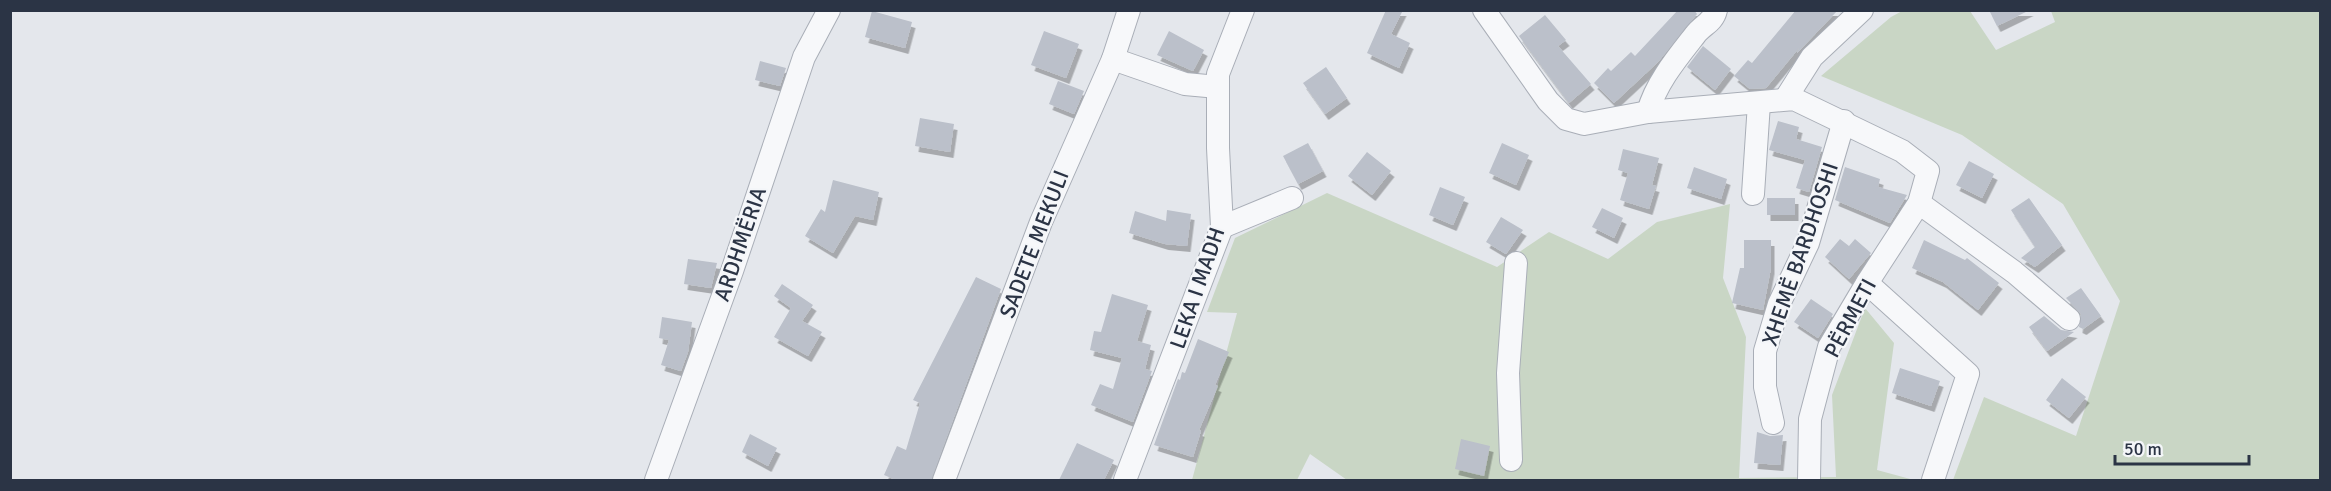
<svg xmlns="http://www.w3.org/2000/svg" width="2331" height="491" viewBox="0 0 2331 491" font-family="Signika,sans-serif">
<defs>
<filter id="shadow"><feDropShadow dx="3.5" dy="6" stdDeviation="0" flood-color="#0004"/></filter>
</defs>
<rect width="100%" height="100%" fill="#e4e7ec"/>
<g fill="#c9d6c5">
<polygon points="1904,10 1970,11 1996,50 2055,22 2051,11 2320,11 2320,480 1953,480 1984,397 2076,436 2120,301 2063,204 1962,135 1821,76 1891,17"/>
<polygon points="1327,193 1497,267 1549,232 1608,259 1657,222 1730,204 1723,278 1746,337 1739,478 1836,477 1832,395 1865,308 1894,343 1877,470 1914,480 1347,480 1310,454 1297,480 1192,480 1237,313 1207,312 1235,238"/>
</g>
<g fill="#bbc0ca" filter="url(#shadow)">
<polygon points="1386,10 1403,10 1391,34 1410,43 1399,68 1367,53"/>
<polygon points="1678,10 1694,10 1697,14 1658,62 1614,103 1594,83 1608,68 1611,71 1631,52 1635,56"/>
<polygon points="1796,10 1838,10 1797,53 1799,48 1766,88 1750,89 1734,76 1748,60 1752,63"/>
<polygon points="1989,10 2030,10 1997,26"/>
<polygon points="872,11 912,22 905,48 865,37"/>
<polygon points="1545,15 1566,40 1558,46 1591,84 1569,103 1519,36"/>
<polygon points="1044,31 1079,44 1066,78 1031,65"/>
<polygon points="1169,31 1204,50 1193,71 1157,55"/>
<polygon points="1703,46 1731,69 1715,90 1687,67"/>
<polygon points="760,61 786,68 780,86 755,80"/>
<polygon points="1326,67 1347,98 1325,114 1303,83"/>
<polygon points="1058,81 1084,91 1074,114 1049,104"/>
<polygon points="920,118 954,124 950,152 915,146"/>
<polygon points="1778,121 1799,127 1796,139 1822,147 1809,192 1796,188 1805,160 1769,150"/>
<polygon points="1308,143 1323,171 1298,184 1283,156"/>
<polygon points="1502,143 1529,155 1516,185 1489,173"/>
<polygon points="1623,149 1659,158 1652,185 1656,186 1649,209 1620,200 1628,173 1618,170"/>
<polygon points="1367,152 1391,171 1372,195 1348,176"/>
<polygon points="1969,161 1994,174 1982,198 1956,185"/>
<polygon points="1694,167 1727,179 1721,199 1687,188"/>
<polygon points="1845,167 1880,179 1878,187 1907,195 1890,223 1835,200"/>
<polygon points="833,180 879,192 873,220 855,216 833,253 805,236 821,209 825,212"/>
<polygon points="1440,187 1465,197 1453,225 1429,215"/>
<rect x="1767" y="198" width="28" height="17"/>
<polygon points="2029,198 2062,245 2035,267 2021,258 2035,247 2011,210"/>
<polygon points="1602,208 1623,218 1614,238 1592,227"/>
<polygon points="1167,210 1191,214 1187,246 1165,244 1129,233 1135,211 1166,221"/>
<polygon points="1501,217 1523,230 1506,254 1486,242"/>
<polygon points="1840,239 1849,246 1855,239 1871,253 1849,279 1825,257"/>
<polygon points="1744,240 1771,240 1771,268 1763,310 1732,303 1740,268 1744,268"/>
<polygon points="1924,240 1965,260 1967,258 1999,283 1978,310 1943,282 1912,268"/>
<polygon points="688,259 717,263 711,288 684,284"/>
<polygon points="976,277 1001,289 931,480 896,480 884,475 897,446 906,450 920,403 913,400"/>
<polygon points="782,284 813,305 802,321 822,332 808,356 774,337 791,308 774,296"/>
<polygon points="2081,288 2101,316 2083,329 2079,327 2081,314 2066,298"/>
<polygon points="1112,294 1148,305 1137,341 1151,345 1145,369 1152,371 1133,422 1091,405 1100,384 1113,389 1122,358 1090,350 1094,331 1101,332"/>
<polygon points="1811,299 1833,314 1818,338 1794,322"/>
<polygon points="2044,316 2061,330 2074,332 2047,351 2029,327"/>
<polygon points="662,317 692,322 688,352 681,371 661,365 669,340 659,338"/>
<polygon points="1198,339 1229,352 1215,385 1218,386 1199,430 1201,431 1193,457 1154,445 1178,379 1180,380 1182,372 1185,373"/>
<polygon points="1900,368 1940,381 1931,406 1892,393"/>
<polygon points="2062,378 2086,397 2069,418 2046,400"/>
<polygon points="1757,432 1770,436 1783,435 1780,465 1754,463"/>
<polygon points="750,434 777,448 768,466 742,452"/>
<polygon points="1461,439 1490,446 1484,476 1455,469"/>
<polygon points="1077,443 1114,460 1104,480 1059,480"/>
</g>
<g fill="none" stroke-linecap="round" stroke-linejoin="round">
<defs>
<g id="minor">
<polyline points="1484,10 1548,101 1566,119 1584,124 1648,112 1794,99 1902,151 1928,171 1919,203 1867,283 1829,347 1810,419 1809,480"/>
<polyline points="1113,59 1185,84 1218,87"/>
<polyline points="1786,98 1812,57 1862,10"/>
<path d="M1648,112C1656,83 1677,58 1695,35C1702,25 1713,23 1716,10"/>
<polyline points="1753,194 1759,103"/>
<polyline points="1919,203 2014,272 2069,319"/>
<polyline points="1222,227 1292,198"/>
<polyline points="1867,283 1968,374 1933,480"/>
<polyline points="1773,423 1765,387 1765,351 1779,304 1808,243 1844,121"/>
<polyline points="1511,460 1508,373 1516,263"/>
<polyline points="656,480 732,271 804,57 829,10"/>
<polyline points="944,480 1041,222 1113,59 1129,10"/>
<polyline points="1125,480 1222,227 1218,148 1218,74 1243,10"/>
</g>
</defs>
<use href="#minor" stroke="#a9aeb7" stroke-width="24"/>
<use href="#minor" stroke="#f7f8fa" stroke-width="22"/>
</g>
<g text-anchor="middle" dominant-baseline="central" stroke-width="4.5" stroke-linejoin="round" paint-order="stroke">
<g font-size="22" fill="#2b3445" stroke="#f4f6f9">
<text transform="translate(740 244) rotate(-71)">ARDHMËRIA</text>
<text transform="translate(1034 244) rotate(-69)">SADETE MEKULI</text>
<text transform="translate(1800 254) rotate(-71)">XHEMË BARDHOSHI</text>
<text transform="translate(1197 288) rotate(-71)">LEKA I MADH</text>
<text transform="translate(1850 318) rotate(-62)">PËRMETI</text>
</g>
</g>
<rect width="2331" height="491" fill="none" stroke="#2b3445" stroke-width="24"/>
<path d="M2115 455v9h134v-9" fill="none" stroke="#2b3445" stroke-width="3"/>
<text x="2124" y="455" font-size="18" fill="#2b3445" stroke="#f4f6f9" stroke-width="4.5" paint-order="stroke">50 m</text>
</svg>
